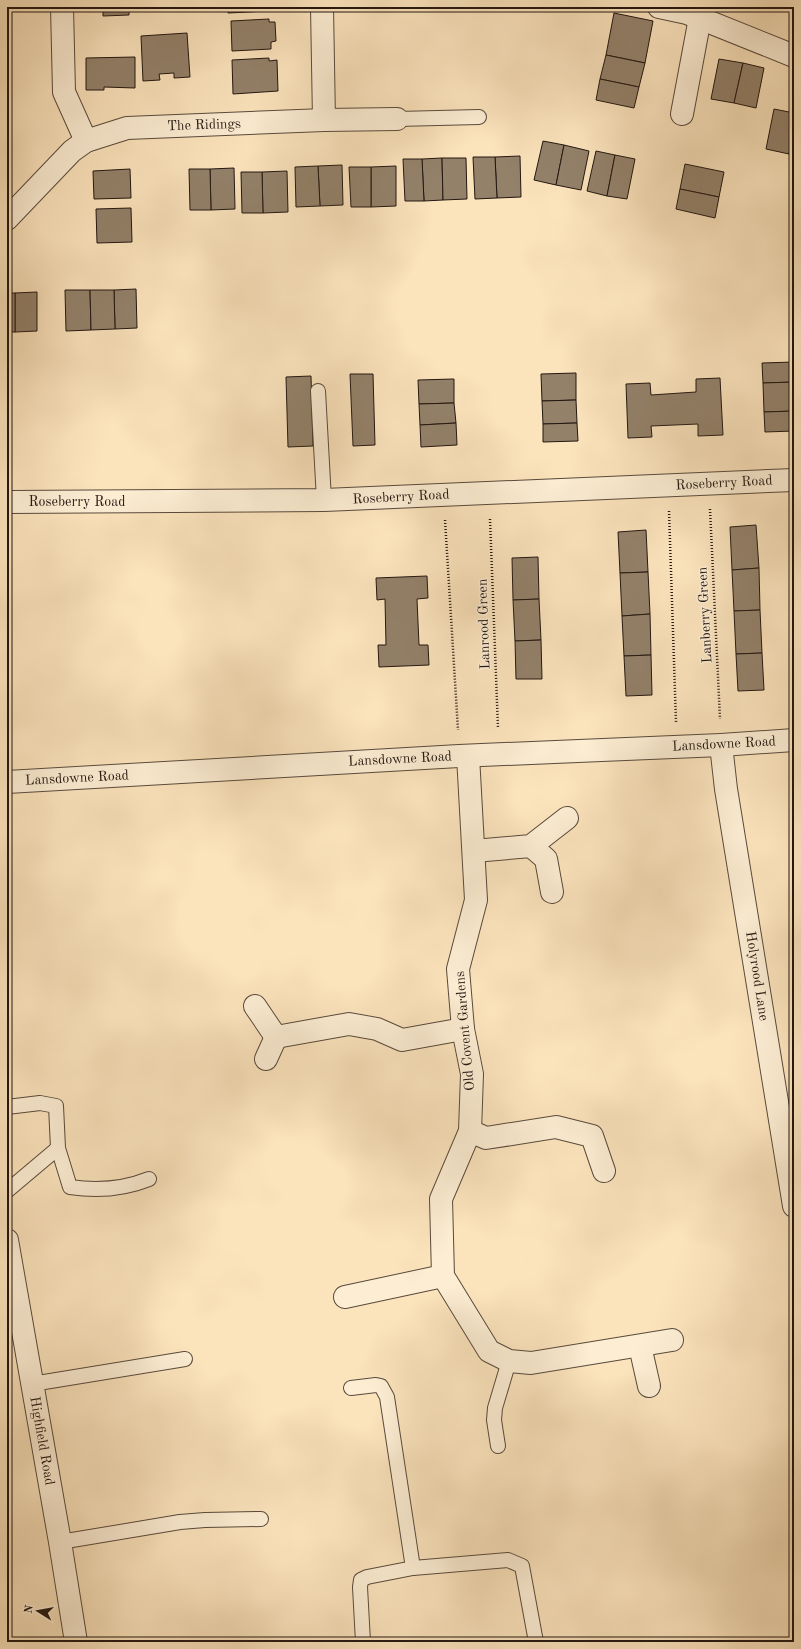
<svg xmlns="http://www.w3.org/2000/svg" width="801" height="1649" viewBox="0 0 801 1649" font-family="'Old Standard TT',serif">
<rect width="100%" height="100%" fill="#fbe3bc"/>
<filter id="stains"><feTurbulence type="fractalNoise" baseFrequency=".005" numOctaves="4"/><feColorMatrix values="0 0 0 0 .2 0 0 0 0 .09 0 0 0 0 .02 0 0 0 .5 -.17"/></filter>
<radialGradient id="worn" r=".72"><stop offset=".6" stop-color="#630" stop-opacity="0"/><stop offset="1" stop-color="#630" stop-opacity=".3"/></radialGradient>
<g fill="#93816a" stroke="#231711">
<polygon points="103,7 129,7 129,15 103,16"/>
<polygon points="228,7 267,7 268,11 228,13"/>
<polygon points="614,13 653,21 645,63 606,55"/>
<polygon points="269,19 269,22 275,22 276,41 271,42 271,49 232,51 231,21"/>
<polygon points="187,33 190,77 174,78 174,73 159,74 160,80 143,81 141,36"/>
<polygon points="606,55 645,63 639,87 600,79"/>
<polygon points="135,57 135,88 104,87 104,90 86,90 86,58"/>
<polygon points="269,58 269,61 277,60 278,91 233,94 232,60"/>
<polygon points="719,59 743,63 734,103 711,99"/>
<polygon points="743,63 764,68 756,108 734,103"/>
<polygon points="600,79 639,87 634,108 596,100"/>
<polygon points="774,109 794,113 794,126 789,154 766,149"/>
<polygon points="794,126 794,155 789,154"/>
<polygon points="543,141 564,145 556,185 534,180"/>
<polygon points="564,145 589,151 581,190 556,185"/>
<polygon points="596,151 615,155 607,196 587,191"/>
<polygon points="615,155 635,159 627,199 607,196"/>
<polygon points="520,156 521,197 497,198 495,157"/>
<polygon points="473,157 495,157 497,198 475,199"/>
<polygon points="442,158 443,200 424,201 422,159"/>
<polygon points="442,158 466,158 467,199 443,200"/>
<polygon points="403,159 422,159 424,201 405,201"/>
<polygon points="685,164 724,172 719,197 680,189"/>
<polygon points="342,165 343,205 320,206 318,166"/>
<polygon points="318,166 320,206 296,207 295,167"/>
<polygon points="396,166 396,206 371,207 371,167"/>
<polygon points="349,167 371,167 371,207 351,207"/>
<polygon points="234,168 235,209 211,210 210,169"/>
<polygon points="130,169 131,198 94,199 93,171"/>
<polygon points="189,169 210,169 211,210 190,210"/>
<polygon points="287,171 288,212 263,213 262,172"/>
<polygon points="241,172 262,172 263,213 242,213"/>
<polygon points="680,189 719,197 715,218 676,209"/>
<polygon points="131,208 132,242 97,243 96,209"/>
<polygon points="136,289 137,328 115,329 114,290"/>
<polygon points="65,290 90,290 91,330 66,331"/>
<polygon points="90,290 114,290 115,329 91,330"/>
<polygon points="37,292 37,331 15,332 15,293"/>
<rect x="7" y="293" width="8" height="39"/>
<polygon points="794,362 794,382 763,383 762,363"/>
<polygon points="576,373 576,400 542,401 541,374"/>
<polygon points="350,374 373,374 375,445 353,446"/>
<polygon points="311,376 313,446 288,447 286,377"/>
<polygon points="720,378 723,435 698,436 698,424 651,426 652,437 628,438 626,384 650,383 651,395 696,392 696,379"/>
<polygon points="454,379 454,403 419,404 418,380"/>
<polygon points="794,382 794,411 764,412 763,383"/>
<polygon points="576,400 577,423 543,424 542,401"/>
<polygon points="454,403 456,423 420,425 419,404"/>
<polygon points="794,411 794,431 765,432 764,412"/>
<polygon points="456,423 457,445 421,447 420,425"/>
<polygon points="577,423 578,441 543,442 543,424"/>
<polygon points="756,525 759,568 732,570 730,527"/>
<polygon points="646,530 648,572 620,573 618,532"/>
<polygon points="538,557 539,599 513,600 512,558"/>
<polygon points="759,568 760,610 734,611 732,570"/>
<polygon points="648,572 650,614 622,616 620,573"/>
<polygon points="427,576 428,598 417,599 419,645 428,645 429,665 379,667 378,645 386,645 385,599 377,600 376,578"/>
<polygon points="539,599 541,640 515,641 513,600"/>
<polygon points="760,610 762,653 736,654 734,611"/>
<polygon points="650,614 651,655 624,656 622,616"/>
<polygon points="541,640 542,679 516,679 515,641"/>
<polygon points="762,653 764,690 738,691 736,654"/>
<polygon points="651,655 652,695 626,696 624,656"/>
</g>
<g fill="none" stroke-linecap="round" stroke-linejoin="round">
<defs>
<g id="lane">
<polyline points="397,119 479,117"/>
<polyline points="318,391 324,500"/>
<path d="M7,1107L40,1103L56,1106L58,1148L70,1187C96,1191 124,1189 149,1179"/>
<polyline points="7,1191 58,1148"/>
<polyline points="32,1384 185,1359"/>
<polyline points="351,1388 376,1385 381,1386 387,1397 413,1568 367,1577 361,1580 360,1587 363,1642"/>
<polyline points="498,1446 494,1420 495,1408 509,1361"/>
<polyline points="60,1542 180,1522 205,1520 261,1519"/>
<polyline points="413,1568 508,1560 522,1566 536,1642"/>
</g>
<g id="street">
<polyline points="62,7 64,92 86,141"/>
<polyline points="322,7 324,120"/>
<polyline points="659,7 687,13 794,56"/>
<polyline points="682,114 700,18"/>
<polyline points="7,219 72,151 86,141 127,128 324,120 397,119"/>
<polyline points="7,502 324,500 794,480"/>
<polyline points="721,745 726,789 794,1206"/>
<polyline points="468,756 476,900 458,969 463,1029 472,1074 470,1131 441,1199 443,1276 489,1351 509,1361 531,1363 672,1340"/>
<polyline points="7,782 459,756 721,745 794,740"/>
<polyline points="531,846 546,859 552,892"/>
<polyline points="474,851 531,846 567,818"/>
<polyline points="255,1006 276,1037 349,1024 377,1029 402,1040 463,1029"/>
<polyline points="266,1059 276,1037"/>
<polyline points="470,1131 486,1138 556,1127 592,1136 604,1171"/>
<polyline points="7,1240 60,1542 76,1642"/>
<polyline points="345,1297 443,1276"/>
<polyline points="640,1346 649,1386"/>
</g>
</defs>
<use href="#lane" stroke="#594a3c" stroke-width="16"/>
<use href="#street" stroke="#594a3c" stroke-width="24"/>
<g stroke="#231711" stroke-width="2.5" stroke-dasharray="1 2" stroke-linecap="butt">
<polyline points="710,509 720,719"/>
<polyline points="669,511 676,722"/>
<polyline points="490,519 498,728"/>
<polyline points="445,520 458,730"/>
</g>
<use href="#lane" stroke="#fcedd3" stroke-width="14"/>
<use href="#street" stroke="#fcedd3" stroke-width="22"/>
</g>
<g text-anchor="middle" dominant-baseline="central" stroke-width="3" stroke-linejoin="round" paint-order="stroke">
<g font-size="14" fill="#231711" stroke="#fcedd3">
<text transform="translate(204 125) rotate(-2)">The Ridings</text>
<text transform="translate(724 483) rotate(-3)">Roseberry Road</text>
<text transform="translate(401 497) rotate(-3)">Roseberry Road</text>
<text x="77" y="502">Roseberry Road</text>
<text transform="translate(705 615) rotate(-93)">Lanberry Green</text>
<text transform="translate(484 624) rotate(-92)">Lanrood Green</text>
<text transform="translate(724 744) rotate(-3)">Lansdowne Road</text>
<text transform="translate(400 759) rotate(-3)">Lansdowne Road</text>
<text transform="translate(77 778) rotate(-3)">Lansdowne Road</text>
<text transform="translate(757 976) rotate(81)">Holyrood Lane</text>
<text transform="translate(465 1031) rotate(-95)">Old Covent Gardens</text>
<text transform="translate(42 1441) rotate(80)">Highfield Road</text>
</g>
</g>
<rect width="801" height="1649" fill="none" stroke="#fbe3bc" stroke-width="24"/>
<rect x="8" y="8" width="785" height="1633" fill="none" stroke="#231711" stroke-width="2"/>
<rect x="12" y="12" width="777" height="1625" fill="none" stroke="#231711"/>
<g transform="translate(38 1611) rotate(281)" stroke="#fcedd3" stroke-width="3" paint-order="stroke">
<path d="M0-3L7 15L0 10L-7 15Z" fill="#231711"/>
<text y="-6" font-size="11" font-weight="bold" text-anchor="middle" fill="#231711">N</text>
</g>
<rect width="100%" height="100%" filter="url(#stains)"/>
<rect width="100%" height="100%" fill="url(#worn)"/>
</svg>
